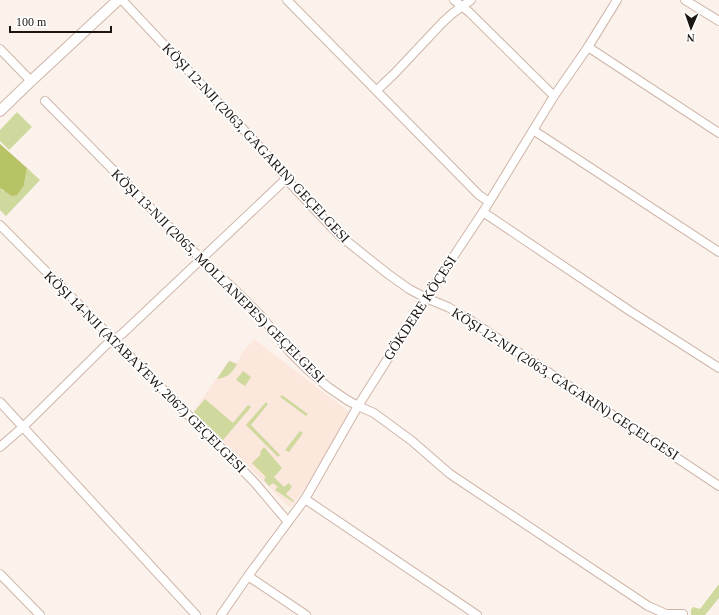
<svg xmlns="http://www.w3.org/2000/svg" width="719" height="615" viewBox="0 0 719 615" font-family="'Times New Roman',serif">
<rect width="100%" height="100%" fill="#fcf2ec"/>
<polygon fill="#fbe7dc" points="254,339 348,411 348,417 344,427 301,494 290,508 193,412 229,360 237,363 242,353"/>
<g fill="#cfd89d">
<polygon points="17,112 32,127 9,150 0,141 0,130"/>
<polygon points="27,168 40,180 6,216 0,210 0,188 3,191 24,185"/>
<path d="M229,361L237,364C231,374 228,377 217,379Z"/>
<polygon points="243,371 251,377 245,386 236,380"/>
<polygon points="282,395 308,414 306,416 280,397"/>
<polygon points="205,399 233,423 248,405 251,407 223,440 194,412"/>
<polygon points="266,402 268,404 251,425 280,455 278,457 246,425"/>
<polygon points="300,431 303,433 289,452 285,450"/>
<polygon points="264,447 282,468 274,477 284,487 289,483 292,487 286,494 294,501 293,502 275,490 278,487 273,483 269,486 264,480 266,477 252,463 261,454 260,452"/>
<polygon points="719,584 719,598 705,615 691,615 691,610 693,607 700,609"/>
</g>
<polygon fill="#b7c364" points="0,144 27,168 24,185 17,195 12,196 0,188"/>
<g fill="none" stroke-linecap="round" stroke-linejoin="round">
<defs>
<g id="minor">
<polyline points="122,0 259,146 276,165 286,179 339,235 388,274 409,289 426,298 448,307 470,320 719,486"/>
<polyline points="287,0 479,195 489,202"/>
<polyline points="454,0 469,12 554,96"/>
<polyline points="685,0 719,21"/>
<polyline points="588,47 719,133"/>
<polyline points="0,49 31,81"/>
<polyline points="377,90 394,74 443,22 453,13 471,0"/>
<polyline points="45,101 201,259 233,288 262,317 290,352 307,369 328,387 347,400 358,406 374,413 412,441 450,474 648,606 666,614 683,614"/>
<polyline points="533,130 719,252"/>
<polyline points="483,212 630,311 719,368"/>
<polyline points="0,225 222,449 255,483 288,522"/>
<polyline points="0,402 196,615"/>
<polyline points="0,447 23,427 106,345 122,334 286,179"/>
<polyline points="305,499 477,615"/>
<polyline points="0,574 40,615"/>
<polyline points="248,576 306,615"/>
<polyline points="221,615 248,576 305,499 358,406 426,298 483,212 554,96 588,47 617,0"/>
</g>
<polyline id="major" points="0,111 31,81 118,0"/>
</defs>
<use href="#minor" stroke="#ceb5a8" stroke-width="10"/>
<use href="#major" stroke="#ceb5a8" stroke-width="12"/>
<use href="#minor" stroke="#fff" stroke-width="8"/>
<use href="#major" stroke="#fff" stroke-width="10"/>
</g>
<g text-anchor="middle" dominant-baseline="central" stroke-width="3.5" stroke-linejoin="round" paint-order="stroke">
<g font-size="14" fill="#1d1510" stroke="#fff">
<text transform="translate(256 143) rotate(47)">KÖŞI 12-NJI (2063, GAGARIN) GEÇELGESI</text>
<text transform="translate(218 276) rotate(45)">KÖŞI 13-NJI (2065, MOLLANEPES) GEÇELGESI</text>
<text transform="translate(420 308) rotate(-57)">GÖKDERE KÖÇESI</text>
<text transform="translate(145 372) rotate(45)">KÖŞI 14-NJI (ATABAÝEW, 2067) GEÇELGESI</text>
<text transform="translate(565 384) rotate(33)">KÖŞI 12-NJI (2063, GAGARIN) GEÇELGESI</text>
</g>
</g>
<g transform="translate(691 28) rotate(182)" stroke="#ffffff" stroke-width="3" paint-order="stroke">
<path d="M0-3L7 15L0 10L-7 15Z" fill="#1d1510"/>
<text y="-6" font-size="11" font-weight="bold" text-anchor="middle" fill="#1d1510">N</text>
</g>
<path d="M10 26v6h101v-6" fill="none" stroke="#1d1510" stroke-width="2"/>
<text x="16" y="26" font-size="12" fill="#1d1510" stroke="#ffffff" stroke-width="3" paint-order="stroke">100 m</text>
</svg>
